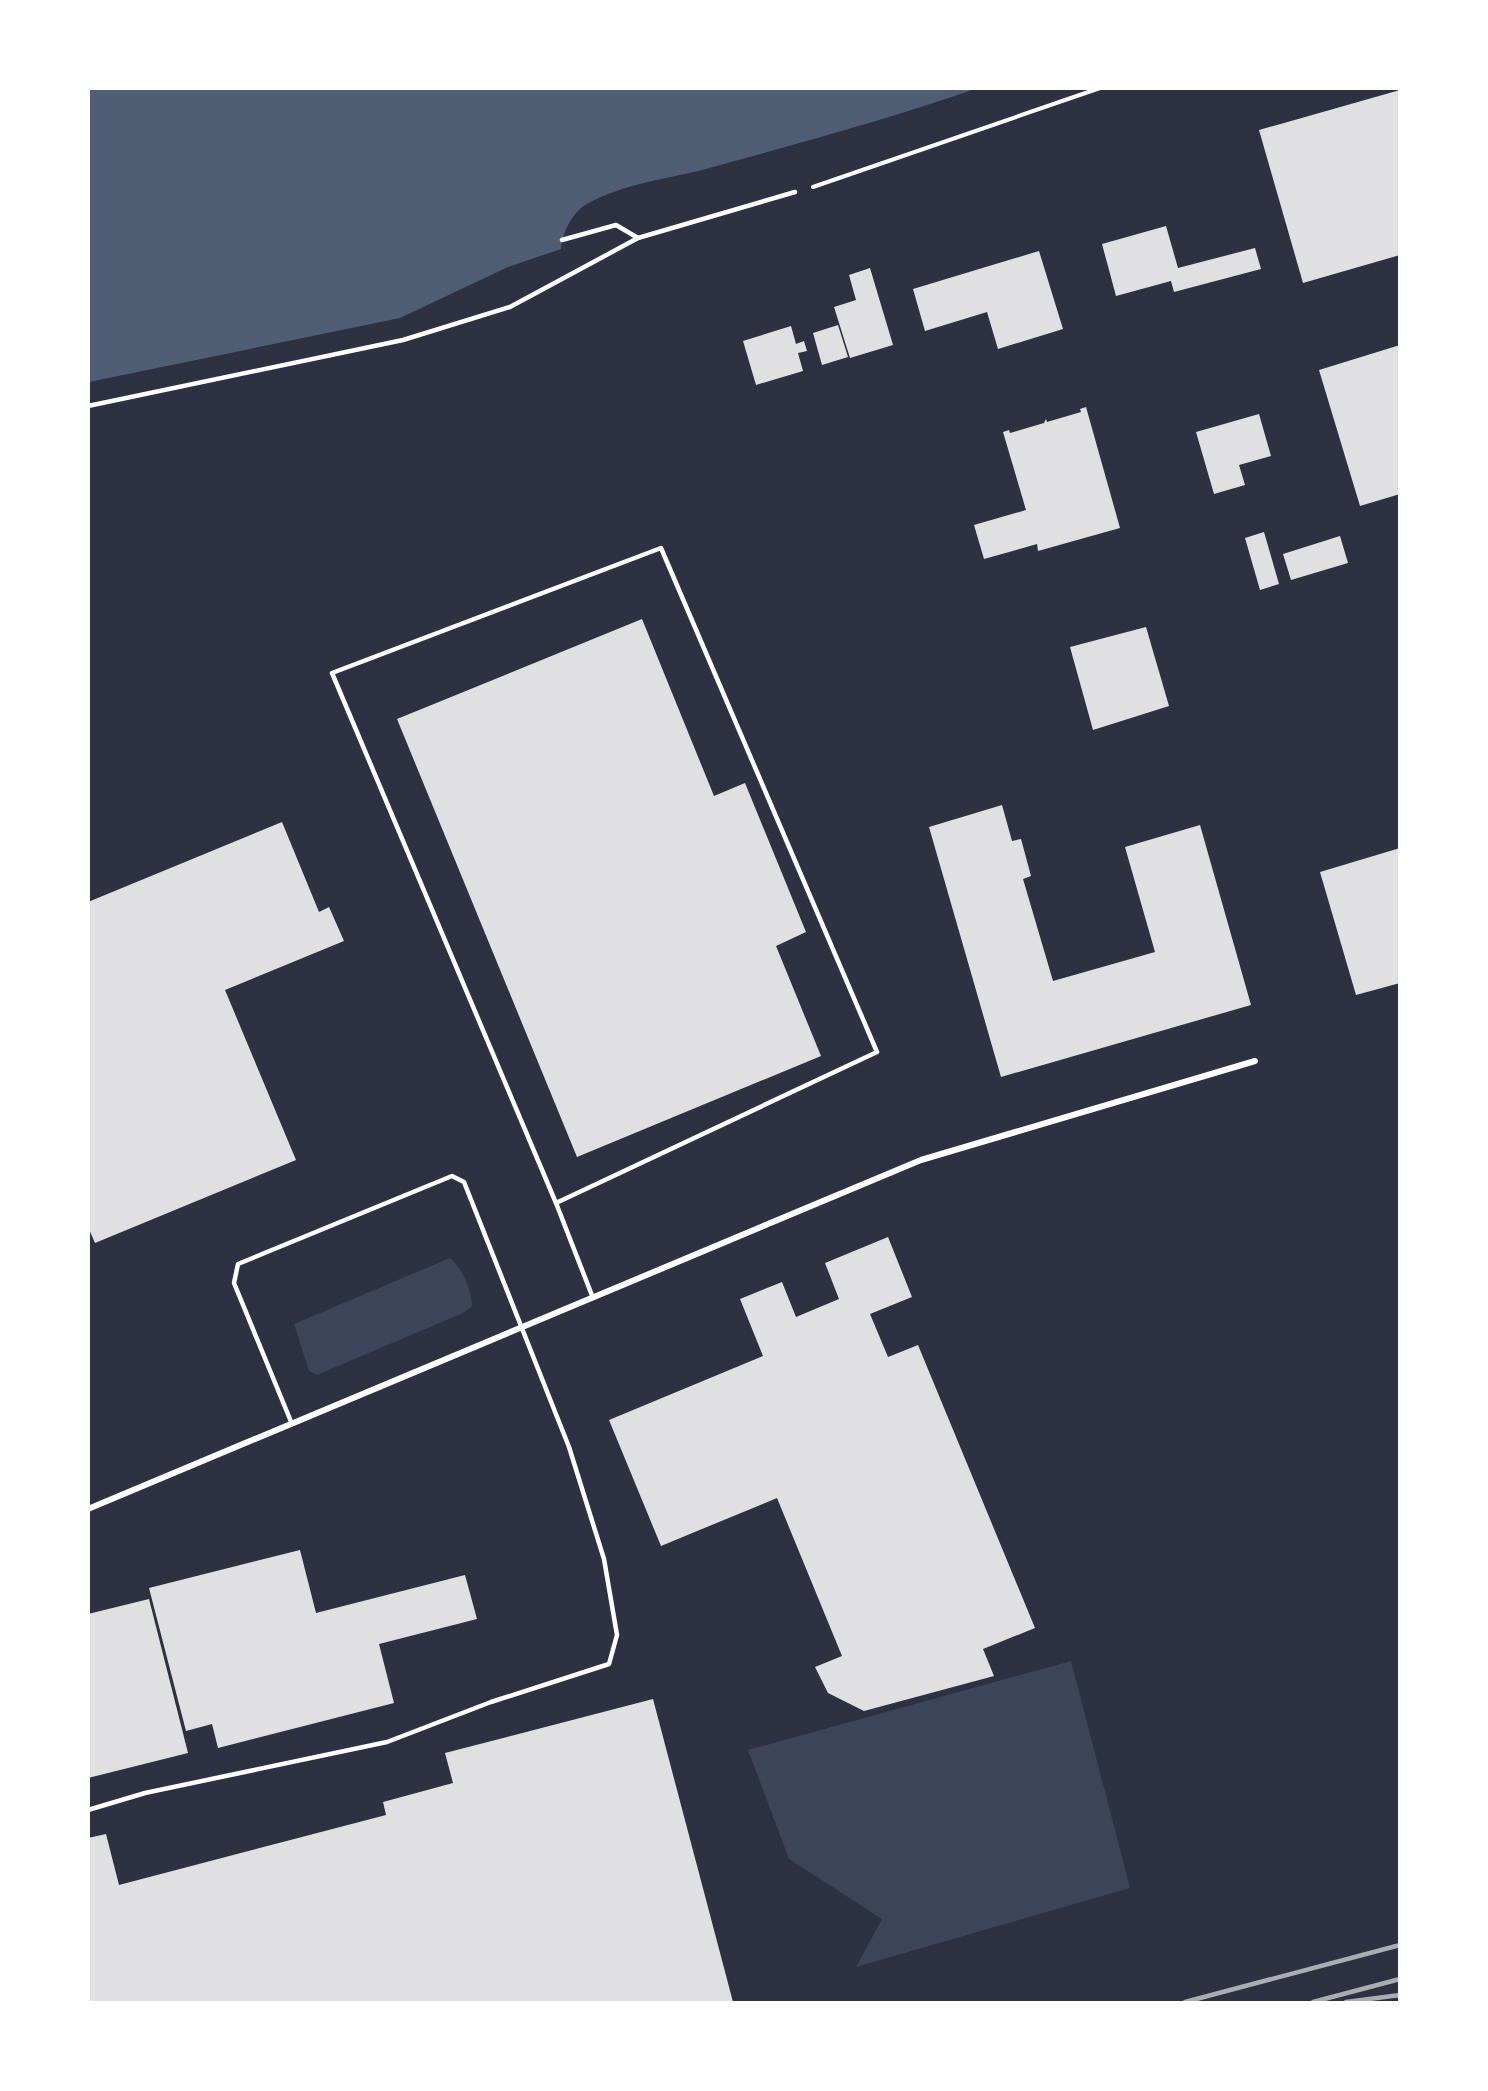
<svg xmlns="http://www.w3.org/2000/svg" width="1488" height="2091" viewBox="0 0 1488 2091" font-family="'Noto Sans',sans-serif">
<rect width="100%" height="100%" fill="#2d3142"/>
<g fill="#3c4559">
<path d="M450,1258C463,1269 471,1288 472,1306L463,1313L317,1375L309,1371L294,1324Z"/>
<polygon points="1071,1661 1130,1888 856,1967 882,1919 789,1859 748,1750"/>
</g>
<path fill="#4f5d75" d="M89,89H975C889,119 800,143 713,167C670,179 627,182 587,204C572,212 562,234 561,249L508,267L400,318L89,382Z"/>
<g fill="#e0e0e3">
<polygon points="1400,90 1400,255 1303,283 1259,130"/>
<polygon points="1166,226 1178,268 1255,248 1261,269 1174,292 1171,281 1116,296 1102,244"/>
<polygon points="1039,251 1063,329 998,349 987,312 925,331 913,289"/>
<polygon points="870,268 893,345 850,358 834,307 856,300 849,275"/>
<polygon points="838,325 848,357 822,365 813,333"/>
<polygon points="791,326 796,344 804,341 807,351 798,353 803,371 756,385 743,341"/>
<polygon points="1400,345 1400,494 1360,506 1319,370"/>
<polygon points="1086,407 1120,528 1038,551 1037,544 984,559 974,525 1026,510 1003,432 1009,430 1010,433 1044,423 1046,419 1047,422 1081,412 1080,409"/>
<polygon points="1259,414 1271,456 1239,465 1245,485 1214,494 1196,432"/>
<polygon points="1264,532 1279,584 1260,590 1245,538"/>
<polygon points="1340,536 1348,563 1291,580 1283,554"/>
<polygon points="642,619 714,796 745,783 806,932 776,946 821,1056 577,1157 397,719"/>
<polygon points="1146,627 1169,706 1093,730 1070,647"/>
<polygon points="1002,805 1012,841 1021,839 1031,876 1023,879 1053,981 1155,952 1125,847 1200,825 1251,1005 1001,1077 929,827"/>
<polygon points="282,822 319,912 329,907 344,941 225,990 296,1160 95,1243 88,1227 88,902"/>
<polygon points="1400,848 1400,983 1356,995 1320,872"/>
<polygon points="888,1237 912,1297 870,1314 888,1357 918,1345 1035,1628 983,1649 994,1676 864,1711 828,1693 815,1667 842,1656 777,1498 661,1546 609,1420 763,1356 740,1299 782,1282 796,1317 839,1299 825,1263"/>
<polygon points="300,1550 316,1613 465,1575 477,1619 379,1644 394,1703 218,1748 212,1724 186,1731 149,1588"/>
<polygon points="149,1599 188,1753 88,1778 88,1614"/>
<polygon points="653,1699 733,2002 88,2002 88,1838 106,1834 119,1885 386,1815 383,1802 453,1783 445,1753"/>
</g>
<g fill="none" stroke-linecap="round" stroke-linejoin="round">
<polyline stroke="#fff" stroke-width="4" points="813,187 1100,88"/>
<g stroke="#fff" stroke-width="4.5">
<polyline points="638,238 795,192"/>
<polyline points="88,406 403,340 510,307 638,238 616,225 562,240"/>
<polyline points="556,1203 877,1052 661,548 332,673 556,1203 593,1298"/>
<polyline points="88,1810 145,1793 387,1742 491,1702 609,1664 617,1635 604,1559 569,1447 464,1182 452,1176 238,1264 234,1283 292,1424"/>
</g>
<polyline stroke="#fff" stroke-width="6" points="88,1509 921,1160 1255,1061"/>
<g stroke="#abadb3" stroke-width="4.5">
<polyline points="1185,2002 1400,1945"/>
<polyline points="1313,2002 1400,1979"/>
<polyline points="1346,2002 1400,1995"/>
</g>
</g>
<rect width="1488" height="2091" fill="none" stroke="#ffffff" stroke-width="180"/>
</svg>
